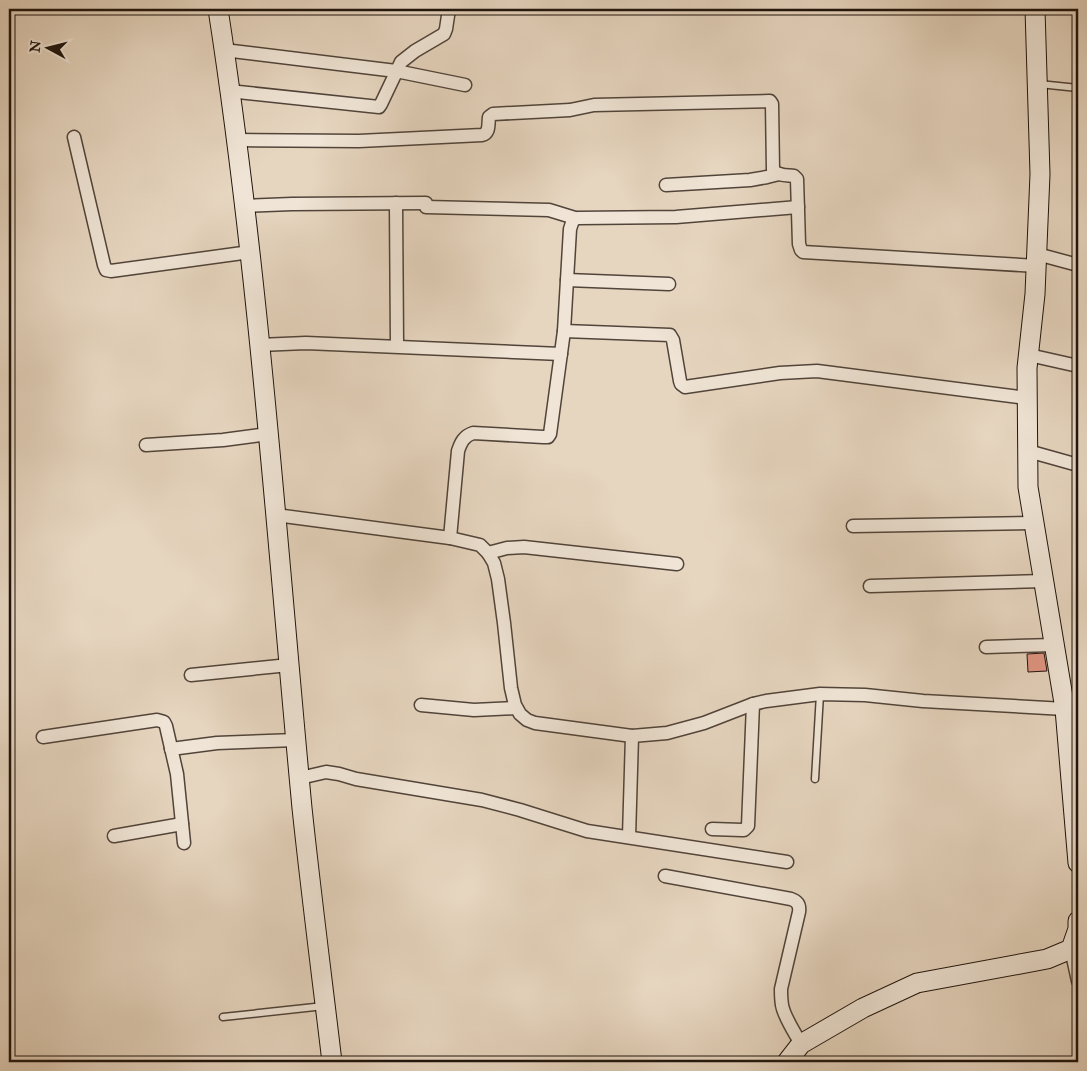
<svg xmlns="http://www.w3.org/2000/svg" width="1087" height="1071" viewBox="0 0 1087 1071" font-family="'IM FELL Great Primer',serif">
<rect width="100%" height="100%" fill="#e6d5bf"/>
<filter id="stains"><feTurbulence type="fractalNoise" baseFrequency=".004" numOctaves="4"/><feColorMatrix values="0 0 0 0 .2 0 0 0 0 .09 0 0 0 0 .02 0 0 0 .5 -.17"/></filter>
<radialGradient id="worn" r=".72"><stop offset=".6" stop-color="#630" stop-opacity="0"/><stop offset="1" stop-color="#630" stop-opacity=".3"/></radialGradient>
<polygon fill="#e29683" stroke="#1f140d" points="1044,653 1047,671 1028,672 1027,654"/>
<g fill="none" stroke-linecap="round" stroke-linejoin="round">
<defs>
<g id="lane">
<polyline points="1039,84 1078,88"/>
<polyline points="815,779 820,694"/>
<polyline points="223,1017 324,1006"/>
</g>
<g id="street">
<polyline points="224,50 396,71 465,85"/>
<polyline points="229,91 379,107 381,104 401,62 415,51 444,34 446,29 449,9"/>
<polyline points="74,137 104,265 106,270 111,271 250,252"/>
<path d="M236,140L359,141L482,135C490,133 488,124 489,117L493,114L570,110L594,105L770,101L772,104L773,170C778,176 787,175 794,176L797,179L799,244L801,250L803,252L1037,266"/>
<polyline points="666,185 750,180 767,177 779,174"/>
<polyline points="396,203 397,346"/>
<polyline points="245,206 292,204 426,203"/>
<polyline points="426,207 549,210 575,218"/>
<polyline points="1037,254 1078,265"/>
<polyline points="567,280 669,284"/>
<polyline points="564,331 670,335 673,340 680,381 681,384 685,387 780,373 817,371 1027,398"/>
<polyline points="259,345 306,343 561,354"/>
<polyline points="1029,355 1078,366"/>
<polyline points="146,445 223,440 268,434"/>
<polyline points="1028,451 1078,465"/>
<polyline points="276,515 450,538 480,545 488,553 494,563 498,579 504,623 511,688 515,705 520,714 527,720 535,723 632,736 667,733 704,723 753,704 766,701 820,694 865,695 923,701 1065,709 1078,711"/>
<polyline points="853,526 1034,523"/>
<path d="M450,538L458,451C461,442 464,436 473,433L543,437H548L550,434L564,331L570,229L573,220L578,218L676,217L798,207"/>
<polyline points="488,553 507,548 524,547 677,564"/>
<polyline points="870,586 1044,581"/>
<polyline points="986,647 1054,645"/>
<polyline points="191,675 289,665"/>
<polyline points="421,705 474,710 516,708"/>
<polyline points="43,737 157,720 164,722 166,726 177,774 184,843"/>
<polyline points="171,749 217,743 296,740"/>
<polyline points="300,778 326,772 339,774 356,779 482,800 520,810 587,831 787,862"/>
<polyline points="712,829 742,830 744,830 748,826 753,704"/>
<polyline points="114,836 182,824"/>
<polyline points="629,837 632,736"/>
<path d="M665,876L791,899C797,901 800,905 799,912L781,989C781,994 781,999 782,1005C784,1017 795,1033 801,1044"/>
<polyline points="1071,949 1078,981"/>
</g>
<g id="secondary">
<path d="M218,9C259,274 277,542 302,808C311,893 322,978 332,1062"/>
<polyline points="1035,9 1040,174 1035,294 1027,368 1028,487 1065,709 1078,863"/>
<polyline points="787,1062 801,1044 863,1008 917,983 1047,959 1071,949 1078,929 1078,921"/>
</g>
</defs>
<use href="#lane" stroke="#51443a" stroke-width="9"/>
<use href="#street" stroke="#51443a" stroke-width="15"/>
<use href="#secondary" stroke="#1f140d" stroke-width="21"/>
<use href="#lane" stroke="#efe4d5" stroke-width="6"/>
<use href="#street" stroke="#efe4d5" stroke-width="12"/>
<use href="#secondary" stroke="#efe4d5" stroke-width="19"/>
</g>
<rect width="1087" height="1071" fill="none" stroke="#e6d5bf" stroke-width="30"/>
<rect x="10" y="10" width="1067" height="1051" fill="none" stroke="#1f140d" stroke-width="2.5"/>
<rect x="15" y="15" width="1057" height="1041" fill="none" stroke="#1f140d"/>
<g transform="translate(48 48) rotate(277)" stroke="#efe4d5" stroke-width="4" paint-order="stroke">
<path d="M0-4L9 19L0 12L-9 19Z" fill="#1f140d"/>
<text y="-8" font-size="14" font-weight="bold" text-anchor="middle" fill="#1f140d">N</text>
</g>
<rect width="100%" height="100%" filter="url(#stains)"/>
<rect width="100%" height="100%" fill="url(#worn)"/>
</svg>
